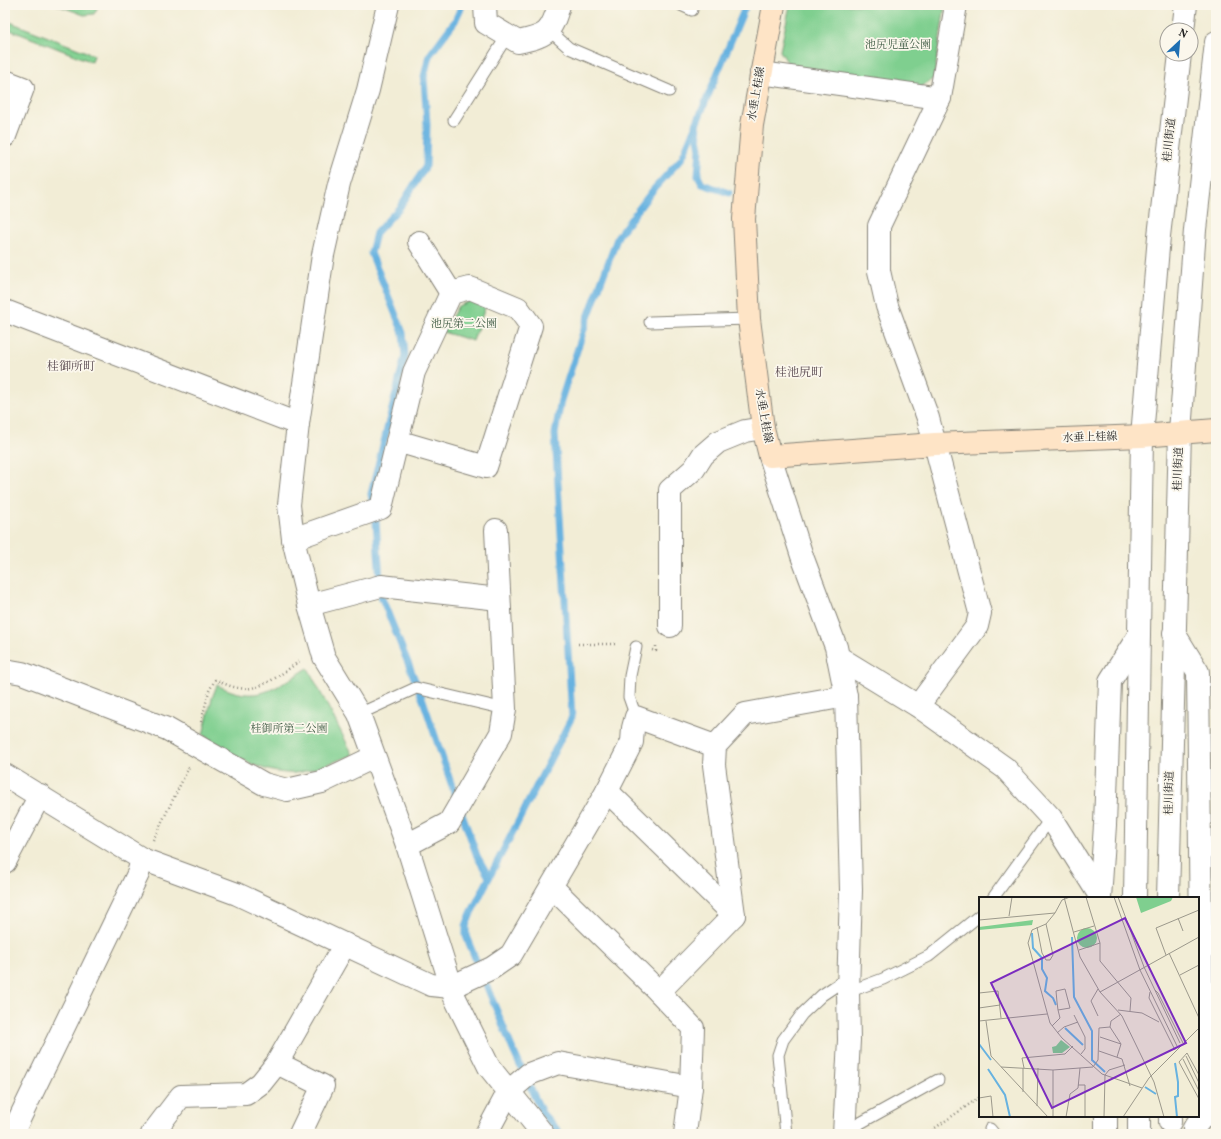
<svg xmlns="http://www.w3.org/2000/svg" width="1221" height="1139" viewBox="0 0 1221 1139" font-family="Vollkorn,'Noto Serif JP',serif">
<rect width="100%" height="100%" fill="#fbf7ec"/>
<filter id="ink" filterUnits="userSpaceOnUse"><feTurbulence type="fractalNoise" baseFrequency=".025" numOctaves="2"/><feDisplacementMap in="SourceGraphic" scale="8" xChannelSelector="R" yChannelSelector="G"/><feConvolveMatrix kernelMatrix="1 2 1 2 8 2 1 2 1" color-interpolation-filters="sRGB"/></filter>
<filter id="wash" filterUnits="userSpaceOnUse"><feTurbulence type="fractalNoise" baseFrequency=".012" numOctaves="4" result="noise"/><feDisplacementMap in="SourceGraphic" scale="16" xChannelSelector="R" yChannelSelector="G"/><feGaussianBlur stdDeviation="0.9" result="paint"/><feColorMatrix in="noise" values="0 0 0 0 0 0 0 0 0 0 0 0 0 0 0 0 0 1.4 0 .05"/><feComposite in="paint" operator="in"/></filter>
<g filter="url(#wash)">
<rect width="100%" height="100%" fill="#f2edd6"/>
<g fill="#7fcf8f" stroke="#4e7656">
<polygon points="57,5 99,5 94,14 84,15"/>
<polygon points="790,5 945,5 934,78 918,89 789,65 780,51"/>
<polygon points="5,20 94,55 92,62 5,28"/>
<polygon points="475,299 486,305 473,341 443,332 458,306"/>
<path d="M308,668L353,755C338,760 309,772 295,773C262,775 229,753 203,735L212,698L217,685C257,705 274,689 308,668Z"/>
</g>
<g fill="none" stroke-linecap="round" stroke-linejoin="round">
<g stroke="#67b2e0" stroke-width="7">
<polyline points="696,126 700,149 698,176 702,184 729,193"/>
<polyline points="457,801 423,700 381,596 376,521 371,494 405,356 403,333 371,253 376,233 400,207 426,166 427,124 424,77 429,56 455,21 462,5"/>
<polyline points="461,811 477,856 489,877"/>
<polyline points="561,1134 542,1113 513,1050 466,936 466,926 471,913 572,717 555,434 561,400 586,323 618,236 653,190 682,158 746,5"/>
</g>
</g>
</g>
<g filter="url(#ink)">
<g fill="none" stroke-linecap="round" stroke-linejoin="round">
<defs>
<g id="service">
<polyline points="681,5 692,10"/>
<polyline points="549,30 569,48 669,91"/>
<polyline points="454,120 507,36"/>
<polyline points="650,322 749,319"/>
<polyline points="359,714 416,688 505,709"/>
<polyline points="636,717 629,697 630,676 636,647"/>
<polyline points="993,898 1051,818"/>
<polyline points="848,992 883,979 929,956 980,915"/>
<polyline points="990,1129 994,1134"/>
<polyline points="844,1132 938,1080"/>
<polyline points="786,1134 778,1055 783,1040 802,1014 822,995 849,977"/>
</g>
<g id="minor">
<polyline points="388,5 368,90 339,184 323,255 298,424 289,505 293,539 309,605 324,657 359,714 407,845 455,998 489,1067 543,1134"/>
<path d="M485,5L486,23L518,42C546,36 551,34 559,5"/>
<polyline points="761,73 940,98"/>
<polyline points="5,81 23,88 5,136"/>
<polyline points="419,242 451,293"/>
<polyline points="5,311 298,424"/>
<polyline points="770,456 802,556 836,647 846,696 851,890 848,992 849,1040 844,1134"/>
<polyline points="293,539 381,508 414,372 451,293 470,288 518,308 531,326 486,467 397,441"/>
<polyline points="309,605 381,586 499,599"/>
<polyline points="670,626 670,490 694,469 703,455 718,442 745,431 763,428"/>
<polyline points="1174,633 1198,672 1203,1116 1194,1128"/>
<polyline points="838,657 918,706 1005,768 1051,818 1100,896"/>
<polyline points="5,670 22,673 167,729 264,784 287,790 322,782 374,757"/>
<polyline points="918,706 977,626 980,613 928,418 887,306 879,271 879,226 940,98 956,5"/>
<polyline points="5,775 142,859 237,894 431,985 451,987 492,968 511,955 607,791 632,742 633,728 636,717 715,746"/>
<polyline points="607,791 734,915"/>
<polyline points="407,845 449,823 501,733 505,709 496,530"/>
<polyline points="5,862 40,795"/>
<polyline points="552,887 659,992 693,1028 691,1087 685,1134"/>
<polyline points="1100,898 1105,825 1110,681 1139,635"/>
<polyline points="659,992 734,915 714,765 715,746 745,714 846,696"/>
<polyline points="277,1063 323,1086 300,1134"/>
<polyline points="1106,1116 1106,1134"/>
<polyline points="12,1134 138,874 142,859"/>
<polyline points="152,1134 181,1096 246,1094 261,1083 277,1063 345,944"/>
<polyline points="486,1134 509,1091 529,1074 558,1063 691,1087"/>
</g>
<g id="tertiary">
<polyline points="1183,30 1186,5"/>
<polyline points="1135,898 1142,436 1159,236 1180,54"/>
<polyline points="1168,898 1180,432 1195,230 1216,42"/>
<polyline points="1139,1116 1139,1132"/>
<polyline points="1170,1116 1170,1122"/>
</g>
<polyline id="secondary" points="774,5 752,125 744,219 749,319 763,428 770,456 935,444 1142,436 1216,430"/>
</defs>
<use href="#service" stroke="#878479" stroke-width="13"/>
<use href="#minor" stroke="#878479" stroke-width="24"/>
<use href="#tertiary" stroke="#878479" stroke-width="24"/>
<use href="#secondary" stroke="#878479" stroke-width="24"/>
<g stroke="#878479" stroke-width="2.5" stroke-dasharray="1 3" stroke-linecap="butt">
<polyline points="578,644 618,644"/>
<polyline points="652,650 656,651 656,644"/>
<path d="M201,722L209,691L215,680C223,683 231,687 239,688C261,692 284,672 301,660"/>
<polyline points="153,840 189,767"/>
<polyline points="930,1134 935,1128 980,1097"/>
</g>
<use href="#service" stroke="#fff" stroke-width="11"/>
<use href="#minor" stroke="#fff" stroke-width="22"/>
<use href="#tertiary" stroke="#fff" stroke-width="22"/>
<use href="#secondary" stroke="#fee4c6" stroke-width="22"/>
</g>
</g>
<g text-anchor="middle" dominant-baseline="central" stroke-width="3.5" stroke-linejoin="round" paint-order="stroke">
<g font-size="11" fill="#3f5b44" stroke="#fbf7ec">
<text x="898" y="45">池尻児童公園</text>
<text x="464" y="324">池尻第二公園</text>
<text x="289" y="729">桂御所第二公園</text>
</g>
<g font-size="11" fill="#1c1c1c" stroke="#fbf7ec">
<text transform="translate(757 94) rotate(-80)">水垂上桂線</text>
<text transform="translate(1170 140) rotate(-84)">桂川街道</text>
<text transform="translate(763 416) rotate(80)">水垂上桂線</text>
<text transform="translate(1090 438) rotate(-2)">水垂上桂線</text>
<text transform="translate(1179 469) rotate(-88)">桂川街道</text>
<text transform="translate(1170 793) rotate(-89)">桂川街道</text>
</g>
<g font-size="12" fill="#57474e" stroke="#fbf7ec">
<text x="71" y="367">桂御所町</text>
<text x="799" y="373">桂池尻町</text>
</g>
</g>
<g transform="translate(979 897)">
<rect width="220" height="220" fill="#f2edd6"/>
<path d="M157,0H194L192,4L162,16ZM54,23L53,28L0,33V30ZM98 41a10 10 0 1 1 20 0a10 10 0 1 1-20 0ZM82,143L91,150L83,156H74L73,150L77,149Z" fill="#7fcf8f"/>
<path fill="none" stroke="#67b2e0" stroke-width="2" d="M53,36L54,51L63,61V72L68,81L66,94L74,101L77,108M93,40L95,100L113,134V163L126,175M86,131L104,148M0,147L12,163M196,166L199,185V199L196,200L198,220M9,172L26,198L31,220M166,190L177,197"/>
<path fill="none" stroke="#9c998c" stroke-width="1" d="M85,0L101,60L121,95L220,40M107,0L121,46V64L152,101L151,114M135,0L161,73L198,149M139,0L165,70L201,146M76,16L67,27L53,33L49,46L71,126L83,141L123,177L163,191M30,19L33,0M199,21L204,34M0,23L76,16L83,3L91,0M58,30L63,56L67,63H71L74,58L67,27M95,35L115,29M100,53L121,46M190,56L220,121M187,58L177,31L220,13M201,78L220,68M119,92L112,104L119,119M176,93L179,96L204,146M121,95L143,119L175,185L185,220M171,95L170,101L196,153M0,96L19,94L22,121M0,111L21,108M139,113L163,116L180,125M95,118L106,140V152L102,157M0,124L68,117M7,124L12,159L69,220M73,129L81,121L79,113L78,105L77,94L86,92L91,111L79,113M131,130L142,147L138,160M131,130L132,124L142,117M78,136L85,130L99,125M121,140L142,147M120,154L143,162L151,189M207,159L220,186M204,162L220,194M22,170L74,173L114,170L119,163L120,131L131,130M44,171V195M45,171L43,161L86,157L94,149M74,173V220M220,178L208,156L200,165L220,202M99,188H106V220M0,201L12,199L14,220M58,209L59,171M87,220L91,197L99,191L101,171M125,220L126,178L130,173L146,168M144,220L170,181L220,131"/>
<path fill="#7b2cbf" fill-opacity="0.15" stroke="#7b2cbf" stroke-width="2" d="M146,21L207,146L73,211L12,86Z"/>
<rect width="220" height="220" fill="none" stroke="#1c1c1c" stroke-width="2"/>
</g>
<rect width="1221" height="1139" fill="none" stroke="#fbf7ec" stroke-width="20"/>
<g transform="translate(1179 42) rotate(26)"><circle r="19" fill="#fbf7ec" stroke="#a29f99"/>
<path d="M0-3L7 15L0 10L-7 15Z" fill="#1f6fb2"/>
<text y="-6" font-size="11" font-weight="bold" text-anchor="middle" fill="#1c1c1c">N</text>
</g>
</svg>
